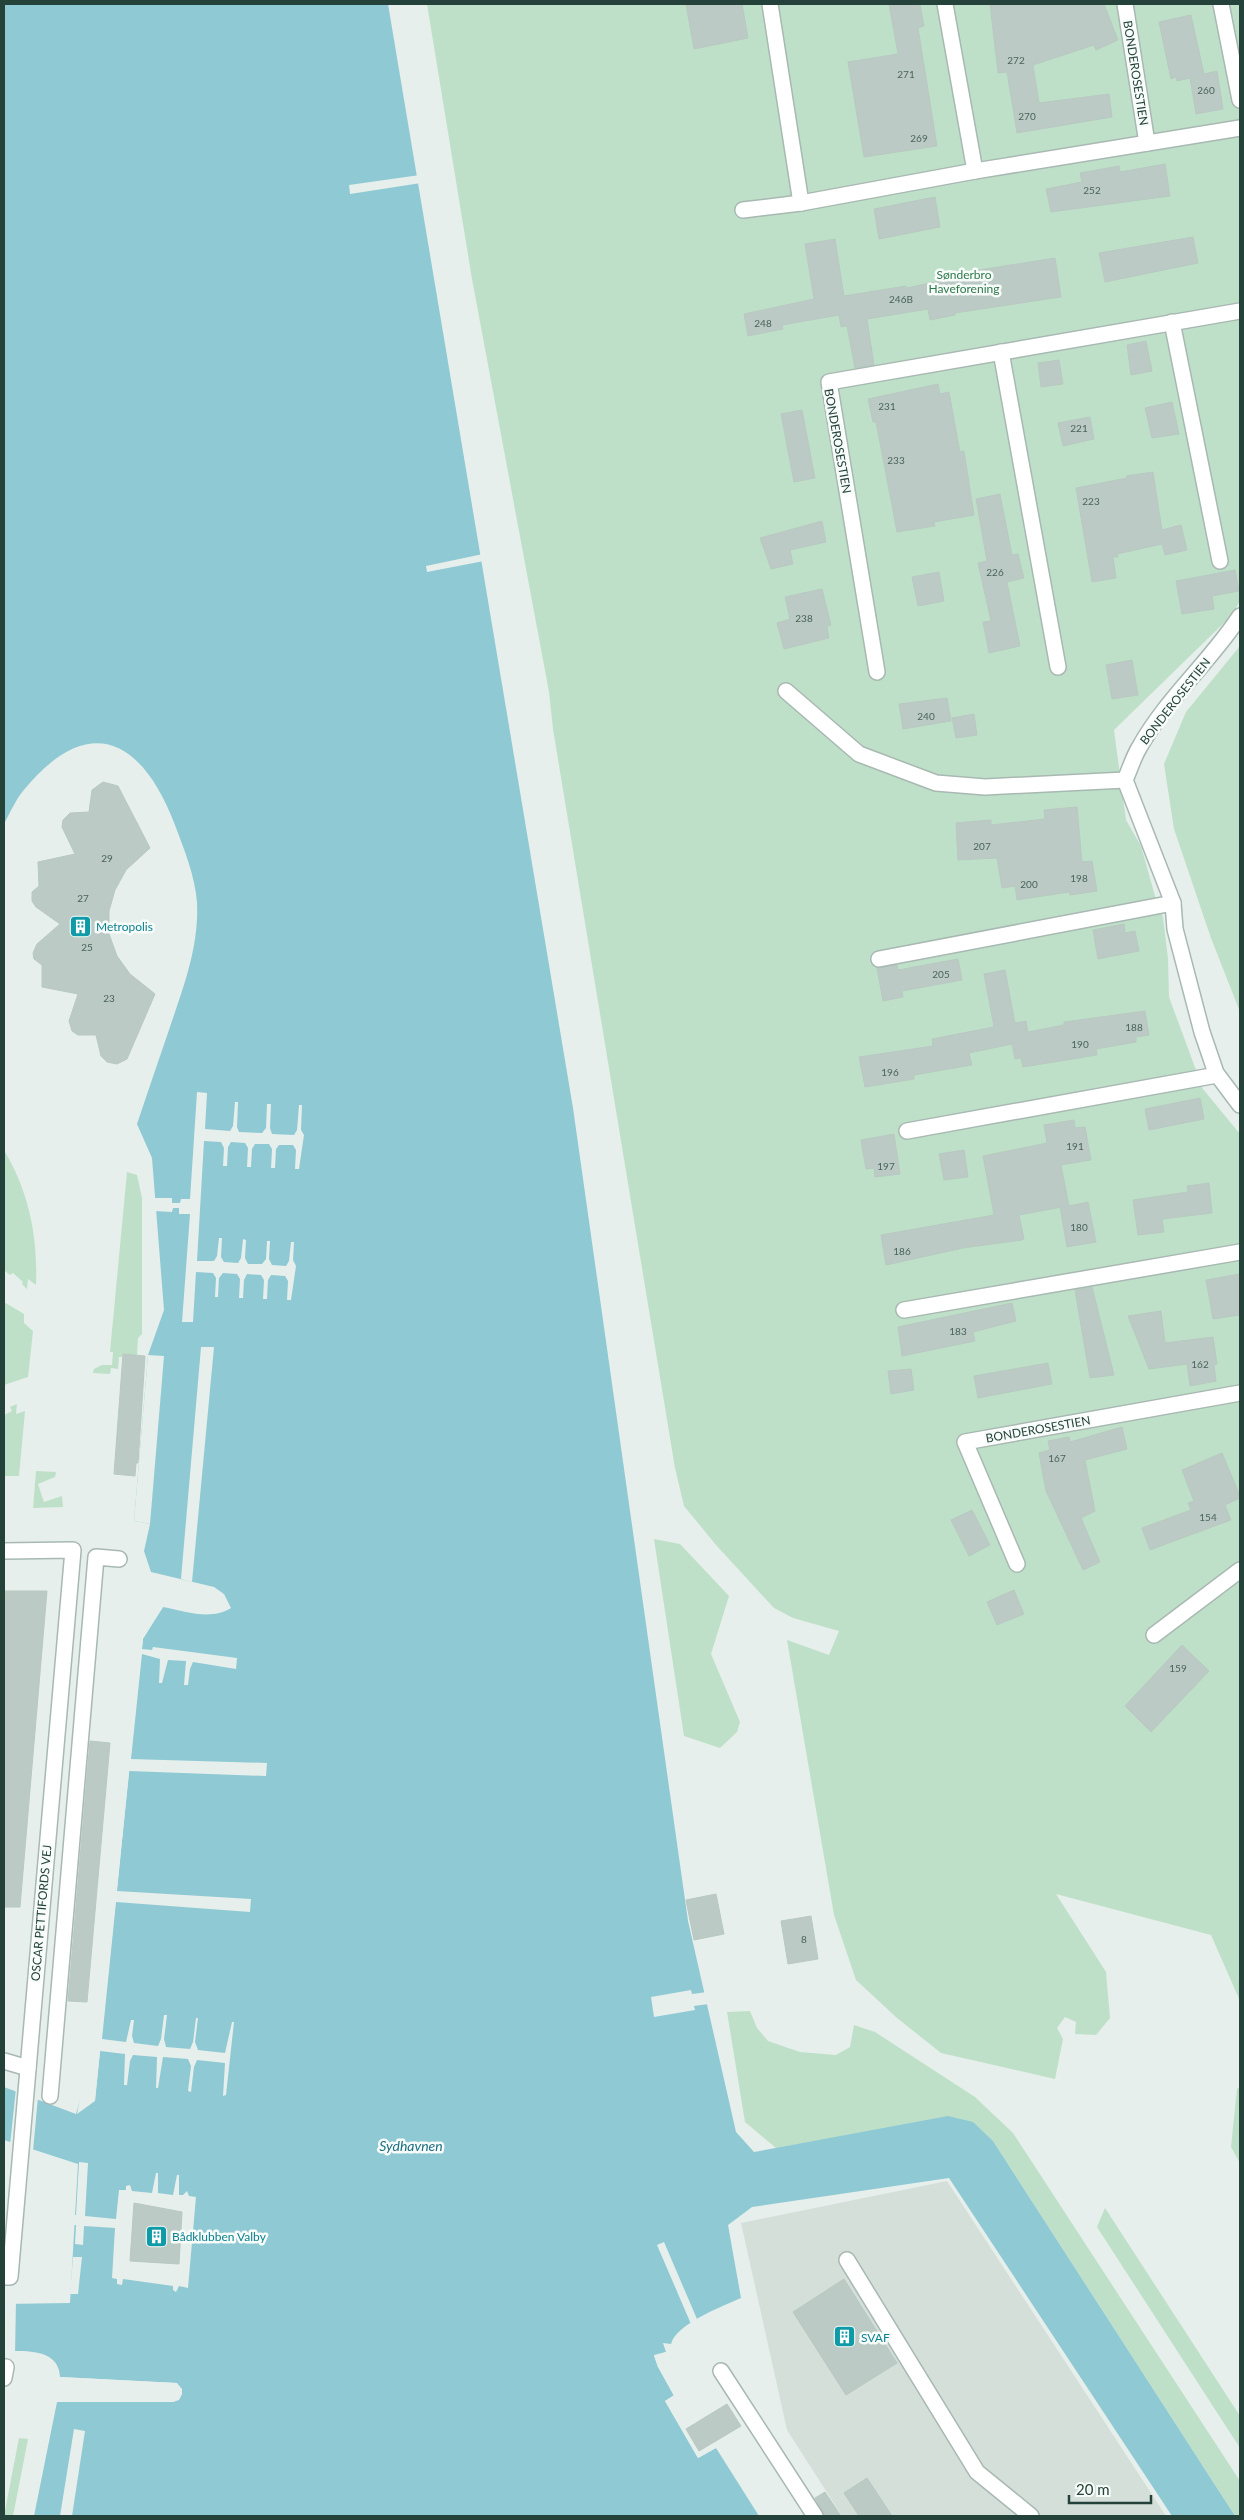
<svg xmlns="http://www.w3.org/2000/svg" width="1244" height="2520" viewBox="0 0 1244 2520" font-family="Lato,sans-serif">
<rect width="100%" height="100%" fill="#e6efeb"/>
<polygon fill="#d4dfda" points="947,2181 1166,2516 842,2516 787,2430 741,2223"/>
<g fill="#bfe0c8">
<polygon points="427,4 1240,4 1240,601 1231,616 1114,730 1126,820 1141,846 1157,903 1163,917 1168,959 1169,997 1203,1089 1240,1134 1240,2001 1211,1935 1056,1894 1106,1972 1110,2018 1096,2035 1075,2034 1076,2022 1065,2017 1057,2028 1063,2039 1055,2079 941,2053 897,2018 856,1980 834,1915 787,1640 829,1655 839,1631 793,1618 774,1608 716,1545 684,1506 675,1468 553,729 549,692 472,279"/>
<polygon points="1240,646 1240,1012 1211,938 1174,829 1164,764 1186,712"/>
<path d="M4,1150C29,1192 38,1237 36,1285L28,1279L27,1289L22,1284L23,1282L13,1273L10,1275L4,1270Z"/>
<polygon points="127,1172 137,1175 142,1198 142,1334 138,1338 137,1355 123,1355 122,1357 119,1357 118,1369 111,1368 110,1374 93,1373 94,1369 102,1365 112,1365 113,1352 110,1352"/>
<polygon points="4,1302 24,1314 24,1323 33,1331 28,1377 4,1385"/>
<polygon points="17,1404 16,1414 25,1411 19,1476 4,1476 4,1415 12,1411 10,1407"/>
<polygon points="36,1471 56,1472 55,1477 38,1484 44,1502 62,1496 63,1507 33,1508"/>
<polygon points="654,1539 680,1544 729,1596 711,1654 740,1722 737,1732 720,1748 684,1736"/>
<polygon points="750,2011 757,2028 768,2041 800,2052 836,2055 850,2047 854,2025 875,2032 975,2097 1013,2133 1240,2481 1240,2516 1235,2516 993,2141 973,2123 948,2117 776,2148 745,2122 727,2012"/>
<polygon points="1240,2087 1240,2163 1231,2147 1237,2089"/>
<polygon points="1105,2208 1240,2416 1240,2448 1097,2227"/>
<polygon points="19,2438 28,2439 13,2516 4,2516"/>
</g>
<path fill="#8ec9d4" d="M4,4H388L573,1108L688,1921L736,2132L754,2152L948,2116L973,2122L993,2141L1235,2516H1172L949,2178L752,2207L728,2225L741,2298C723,2306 676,2324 671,2344L663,2343L666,2352L654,2356L658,2367L674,2396L665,2401L698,2458L716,2448L759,2516H34L57,2402H173L179,2399L182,2394L177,2383L60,2377C59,2348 25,2351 4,2351V2304L70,2303L78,2164L4,2140V2087L76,2114L80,2100H95L143,1639L163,1607C185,1611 210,1621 231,1608L224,1594L214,1587L151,1572L144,1551L150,1524L134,1521L148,1355L164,1310L152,1158L137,1124C148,1091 159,1059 170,1027C184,985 199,947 197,902C195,876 184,849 175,825C142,738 88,711 23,791C15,801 10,813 4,824Z"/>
<g fill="#e6efeb">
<polygon points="420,175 421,183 350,194 349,185"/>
<polygon points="483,554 484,561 427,572 426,566"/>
<polygon points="197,1092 207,1093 205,1129 230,1131 233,1126 235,1102 238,1102 237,1127 239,1132 262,1133 266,1128 267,1104 271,1104 270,1128 272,1134 294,1135 297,1130 299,1105 302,1105 301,1130 304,1135 299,1169 295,1169 296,1150 293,1145 279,1145 276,1149 275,1168 271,1168 272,1149 269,1144 255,1144 252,1149 251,1167 247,1167 248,1148 245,1143 231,1142 228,1147 227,1166 223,1166 224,1148 221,1142 204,1141 197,1261 214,1261 217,1256 219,1238 222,1238 221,1257 224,1262 238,1263 241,1258 243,1239 246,1240 245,1258 248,1264 262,1264 266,1259 267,1241 270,1241 269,1259 272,1265 286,1266 289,1261 291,1242 294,1242 293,1260 296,1266 291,1300 287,1300 288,1281 285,1276 271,1275 268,1280 267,1299 263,1299 264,1280 261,1275 247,1274 244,1280 243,1298 239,1298 240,1279 237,1274 223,1273 219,1278 218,1297 215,1297 216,1278 213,1273 196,1272 193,1322 182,1322 190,1214 179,1214 179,1208 173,1208 172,1212 154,1211 153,1198 172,1198 172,1203 180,1203 181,1199 190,1199"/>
<polygon points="201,1347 214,1347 192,1582 181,1579"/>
<polygon points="148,1355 164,1356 150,1524 134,1521"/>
<polygon points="160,1606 163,1607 143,1638 142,1649 152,1650 153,1647 237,1658 236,1669 193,1662 190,1669 188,1685 184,1685 186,1661 168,1660 162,1683 159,1683 160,1659 142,1654 131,1759 267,1763 266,1776 129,1771 117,1891 251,1899 250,1912 116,1902 102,2039 126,2042 131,2020 134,2020 132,2036 134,2043 158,2046 161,2039 164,2015 167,2015 164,2039 166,2047 190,2049 193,2042 196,2018 198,2018 195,2042 198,2050 225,2053 232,2022 234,2022 226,2095 223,2096 225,2063 197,2060 194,2067 191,2092 188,2091 191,2066 188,2059 163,2057 158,2088 156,2088 157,2057 133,2055 130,2061 127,2085 124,2085 125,2054 100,2051 95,2101 77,2114 80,2098 93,2098 141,1638"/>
<polygon points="691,1990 692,1994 707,1992 709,2004 694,2006 695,2010 654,2017 651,1997"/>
<polygon points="16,2088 38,2097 33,2151 10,2145"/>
<polygon points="79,2162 88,2163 85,2216 116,2219 119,2190 126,2190 126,2186 130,2185 132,2191 152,2193 156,2173 158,2173 158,2193 173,2195 177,2175 179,2175 179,2195 183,2195 187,2191 189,2196 196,2197 188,2288 179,2286 176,2292 173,2290 173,2286 123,2279 122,2285 117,2284 117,2279 112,2278 115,2228 84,2226 83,2245 75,2244 76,2225 72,2225 72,2215 76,2215"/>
<polygon points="664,2242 697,2319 691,2324 657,2245"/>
<polygon points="73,2257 82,2257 78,2294 70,2294"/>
<polygon points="4,2301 16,2301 15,2354 4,2354"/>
<polygon points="666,2352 667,2354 657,2357 676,2395 668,2402 699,2455 715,2446 716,2448 698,2458 665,2401 674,2395 658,2367 654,2355"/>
<polygon points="60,2377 177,2383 182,2389 182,2394 179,2400 173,2402 57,2402 57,2400 173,2399 180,2394 176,2386 60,2379"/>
<polygon points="74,2429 85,2431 72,2516 60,2516"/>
</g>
<g fill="#bbcac4" stroke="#b8c9c2">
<polygon points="686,4 742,4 748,38 694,49"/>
<polygon points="889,4 920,4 924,26 918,28 937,146 864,157 848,62 898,54"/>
<polygon points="990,4 1104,4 1118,40 1096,50 1094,45 1033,65 1039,103 1109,94 1112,117 1017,133 1007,72 998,73"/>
<polygon points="1191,15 1204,74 1217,71 1223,109 1196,114 1190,78 1177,81 1176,77 1171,79 1159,22"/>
<polygon points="1165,164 1170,196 1051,212 1046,189 1082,182 1080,173 1119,166 1120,172"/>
<polygon points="935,197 940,227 879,239 874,209"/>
<polygon points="1193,237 1198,263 1105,282 1099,253"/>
<polygon points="835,239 844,296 906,286 907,288 976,273 979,270 1055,258 1061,297 955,313 955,315 930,320 928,309 867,319 874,365 855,368 847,326 841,327 839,315 782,325 783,329 748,336 744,314 814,299 805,244"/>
<polygon points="1146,341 1152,371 1131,375 1127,345"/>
<polygon points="1059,360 1063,384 1041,387 1038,363"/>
<polygon points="938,384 940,394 949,392 960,452 964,451 974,515 934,522 935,526 897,532 876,422 873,422 868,399"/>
<polygon points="1172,402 1179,434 1152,438 1145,408"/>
<polygon points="802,410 815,478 794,482 781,414"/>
<polygon points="1090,417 1094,439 1063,446 1058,423"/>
<polygon points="1153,472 1162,530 1181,525 1187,550 1165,555 1162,544 1117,554 1118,557 1113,557 1116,578 1092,582 1076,488 1127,478 1126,476"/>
<polygon points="1000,494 1012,555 1018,554 1024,578 1007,582 1020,646 989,653 983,622 991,621 978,563 987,561 976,499"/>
<polygon points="822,521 826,542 790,550 793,564 771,569 760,538"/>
<polygon points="1235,570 1239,591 1212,596 1214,609 1182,614 1176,581"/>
<polygon points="939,572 944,601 918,606 912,577"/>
<polygon points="822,589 831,625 827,626 829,638 784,649 777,623 790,619 785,597"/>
<polygon points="1132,660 1138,695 1112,699 1106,665"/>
<polygon points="947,698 951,721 903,729 899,704"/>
<polygon points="974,714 977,735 956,738 952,718"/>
<polygon points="103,782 118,786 150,848 126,870 115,890 109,911 109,934 117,956 130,974 155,994 127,1059 117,1064 107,1062 101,1056 96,1035 78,1035 72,1031 69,1021 78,994 42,987 42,965 34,959 33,953 37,944 60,924 36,907 32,901 32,892 39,886 38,862 75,854 62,827 63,820 70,813 89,812 92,790"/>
<polygon points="1077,807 1082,862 1092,861 1097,891 1070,895 1069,892 1017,900 1015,886 1002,888 997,858 958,860 956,823 991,820 991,825 1045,819 1044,810"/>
<polygon points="1124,924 1125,933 1135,931 1139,951 1098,959 1093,930"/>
<polygon points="958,959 962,980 902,991 903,997 883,1001 877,968 897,965 898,970"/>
<polygon points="1005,970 1015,1023 1026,1021 1028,1032 1064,1025 1064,1022 1145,1011 1149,1035 1136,1037 1136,1042 1096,1049 1097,1055 1023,1067 1021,1058 1015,1059 1012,1044 969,1053 972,1065 914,1075 914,1079 865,1087 859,1057 933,1046 932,1039 994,1027 984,974"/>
<polygon points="1200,1098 1204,1119 1149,1130 1145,1109"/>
<polygon points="1074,1120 1075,1128 1085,1127 1091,1160 1061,1165 1069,1206 1088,1202 1096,1242 1067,1247 1060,1207 1062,1207 1019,1215 1024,1239 1022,1240 963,1248 886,1265 881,1235 994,1215 983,1156 1047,1143 1044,1125"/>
<polygon points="894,1134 900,1174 875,1177 874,1168 866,1169 861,1140"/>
<polygon points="964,1150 968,1177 944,1180 939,1154"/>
<polygon points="1209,1183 1212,1213 1162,1219 1164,1232 1138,1235 1133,1200 1188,1192 1187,1186"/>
<polygon points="1240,1274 1240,1315 1213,1319 1206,1280"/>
<polygon points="1092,1287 1114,1375 1090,1378 1075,1290"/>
<polygon points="1012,1303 1016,1321 973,1332 975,1341 902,1356 898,1327"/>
<polygon points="1161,1311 1165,1343 1213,1337 1217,1364 1214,1365 1216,1381 1190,1386 1187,1364 1149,1369 1128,1316"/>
<polygon points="123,1354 145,1356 138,1463 136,1463 135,1476 114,1474"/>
<polygon points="1048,1363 1052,1384 978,1398 974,1376"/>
<polygon points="911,1369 914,1390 891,1394 888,1371"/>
<polygon points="1122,1427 1127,1449 1085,1460 1095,1511 1081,1518 1100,1562 1083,1570 1046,1491 1039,1453 1050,1450 1048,1441 1069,1437 1070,1442"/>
<polygon points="1222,1453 1240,1496 1240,1498 1225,1505 1231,1520 1150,1550 1142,1528 1191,1510 1188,1503 1194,1501 1182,1470"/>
<polygon points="972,1510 990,1545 969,1556 951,1520"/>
<polygon points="1014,1590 1024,1614 997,1625 987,1602"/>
<polygon points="4,1591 47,1591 20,1907 4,1907"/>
<polygon points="1182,1645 1209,1671 1151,1732 1125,1706"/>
<polygon points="90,1741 110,1743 87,2002 68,2001"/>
<polygon points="716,1894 724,1934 694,1940 686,1900"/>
<polygon points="811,1916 818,1959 788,1964 781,1921"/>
<polygon points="134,2203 182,2212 179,2264 130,2261"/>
<polygon points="844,2279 897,2363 846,2395 793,2312"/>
<polygon points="727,2404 741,2426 699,2451 686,2429"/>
<polygon points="867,2478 892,2516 859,2516 844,2493"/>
<polygon points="825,2492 841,2516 824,2516 815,2498"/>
</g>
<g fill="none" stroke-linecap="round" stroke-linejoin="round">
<defs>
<g id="minor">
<polyline points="770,4 801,203"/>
<polyline points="945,4 975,171"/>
<polyline points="1125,4 1147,143"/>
<polyline points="1221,4 1240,100"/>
<polyline points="743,210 801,203 975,171 1240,128"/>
<polyline points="1172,322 1220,561"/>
<polyline points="1001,352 1058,667"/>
<path d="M1240,616C1210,662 1166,699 1139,748C1133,758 1130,769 1125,780L1173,903L1175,929L1202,1032L1216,1073L1240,1105"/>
<polyline points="877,672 829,382 1240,311"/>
<polyline points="786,691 859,754 936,783 985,787 1125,780"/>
<polyline points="879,959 1173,903"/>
<polyline points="907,1131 1217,1075"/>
<polyline points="904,1310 1240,1252"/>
<polyline points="4,1551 73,1550 10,2277 4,2277"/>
<polyline points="1017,1564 965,1442 1240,1393"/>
<polyline points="1154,1635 1240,1570"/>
<polyline points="4,2061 28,2068"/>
<polyline points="50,2096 96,1557 119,1559"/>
<polyline points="847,2260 977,2472 1031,2516"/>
<polyline points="721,2371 815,2516"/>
<polyline points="4,2378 6,2367"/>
</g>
</defs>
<use href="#minor" stroke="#a8b8b2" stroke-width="18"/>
<use href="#minor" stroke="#fff" stroke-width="15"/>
</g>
<defs>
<symbol id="building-square" viewBox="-11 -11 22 22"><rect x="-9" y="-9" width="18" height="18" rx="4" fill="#0f9aa8" stroke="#f7fbf9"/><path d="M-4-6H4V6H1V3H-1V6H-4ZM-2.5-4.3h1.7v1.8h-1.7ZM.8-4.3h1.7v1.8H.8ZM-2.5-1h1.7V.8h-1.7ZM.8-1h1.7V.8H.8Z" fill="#fff"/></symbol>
</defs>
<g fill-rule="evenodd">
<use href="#building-square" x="68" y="914" width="25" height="25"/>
<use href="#building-square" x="144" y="2224" width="25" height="25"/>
<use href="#building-square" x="832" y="2324" width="25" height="25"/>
</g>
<g text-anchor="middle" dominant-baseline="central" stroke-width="5" stroke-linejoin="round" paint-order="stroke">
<g font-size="10" fill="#4a645c">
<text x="1016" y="60">272</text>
<text x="906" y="74">271</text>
<text x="1206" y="90">260</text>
<text x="1027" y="116">270</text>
<text x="919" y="138">269</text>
<text x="1092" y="190">252</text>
<text x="901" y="299">246B</text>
<text x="763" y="323">248</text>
<text x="887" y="406">231</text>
<text x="1079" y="428">221</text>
<text x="896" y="460">233</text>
<text x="1091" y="501">223</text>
<text x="995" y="572">226</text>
<text x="804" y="618">238</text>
<text x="926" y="716">240</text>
<text x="982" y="846">207</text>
<text x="107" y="858">29</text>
<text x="1079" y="878">198</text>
<text x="1029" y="884">200</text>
<text x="83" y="898">27</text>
<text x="87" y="947">25</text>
<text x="941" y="974">205</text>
<text x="109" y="998">23</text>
<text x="1134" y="1027">188</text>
<text x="1080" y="1044">190</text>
<text x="890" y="1072">196</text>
<text x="1075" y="1146">191</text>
<text x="886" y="1166">197</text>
<text x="1079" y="1227">180</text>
<text x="902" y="1251">186</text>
<text x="958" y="1331">183</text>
<text x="1200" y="1364">162</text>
<text x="1057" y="1458">167</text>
<text x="1208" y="1517">154</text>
<text x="1178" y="1668">159</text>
<text x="804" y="1939">8</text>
</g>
<g font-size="12" fill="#24423a" stroke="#f7fbf9">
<text transform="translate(1136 73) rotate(81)">BONDEROSESTIEN</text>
<text transform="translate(838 441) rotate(80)">BONDEROSESTIEN</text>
<text transform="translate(1175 701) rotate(-52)">BONDEROSESTIEN</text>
<text transform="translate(1038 1429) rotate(-10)">BONDEROSESTIEN</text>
<text transform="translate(41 1913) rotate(-85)">OSCAR PETTIFORDS VEJ</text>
</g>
<g font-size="12" fill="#2d7a4b" stroke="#f7fbf9">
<text x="964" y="274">Sønderbro<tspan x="964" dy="14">Haveforening</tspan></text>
</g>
<g font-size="12" fill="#0d838f" stroke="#f7fbf9" text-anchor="start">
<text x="96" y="926">Metropolis</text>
<text x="172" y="2236">Bådklubben Valby</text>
<text x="861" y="2337">SVAF</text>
</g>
<g font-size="14" font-style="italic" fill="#1c6f80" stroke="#f7fbf9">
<text x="411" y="2145">Sydhavnen</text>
</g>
</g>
<rect width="1244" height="2520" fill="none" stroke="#24423a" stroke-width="10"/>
<path d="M1069 2495v8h82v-8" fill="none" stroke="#24423a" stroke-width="2.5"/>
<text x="1076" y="2495" font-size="15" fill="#24423a" stroke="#f7fbf9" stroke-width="4" paint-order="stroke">20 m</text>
</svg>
